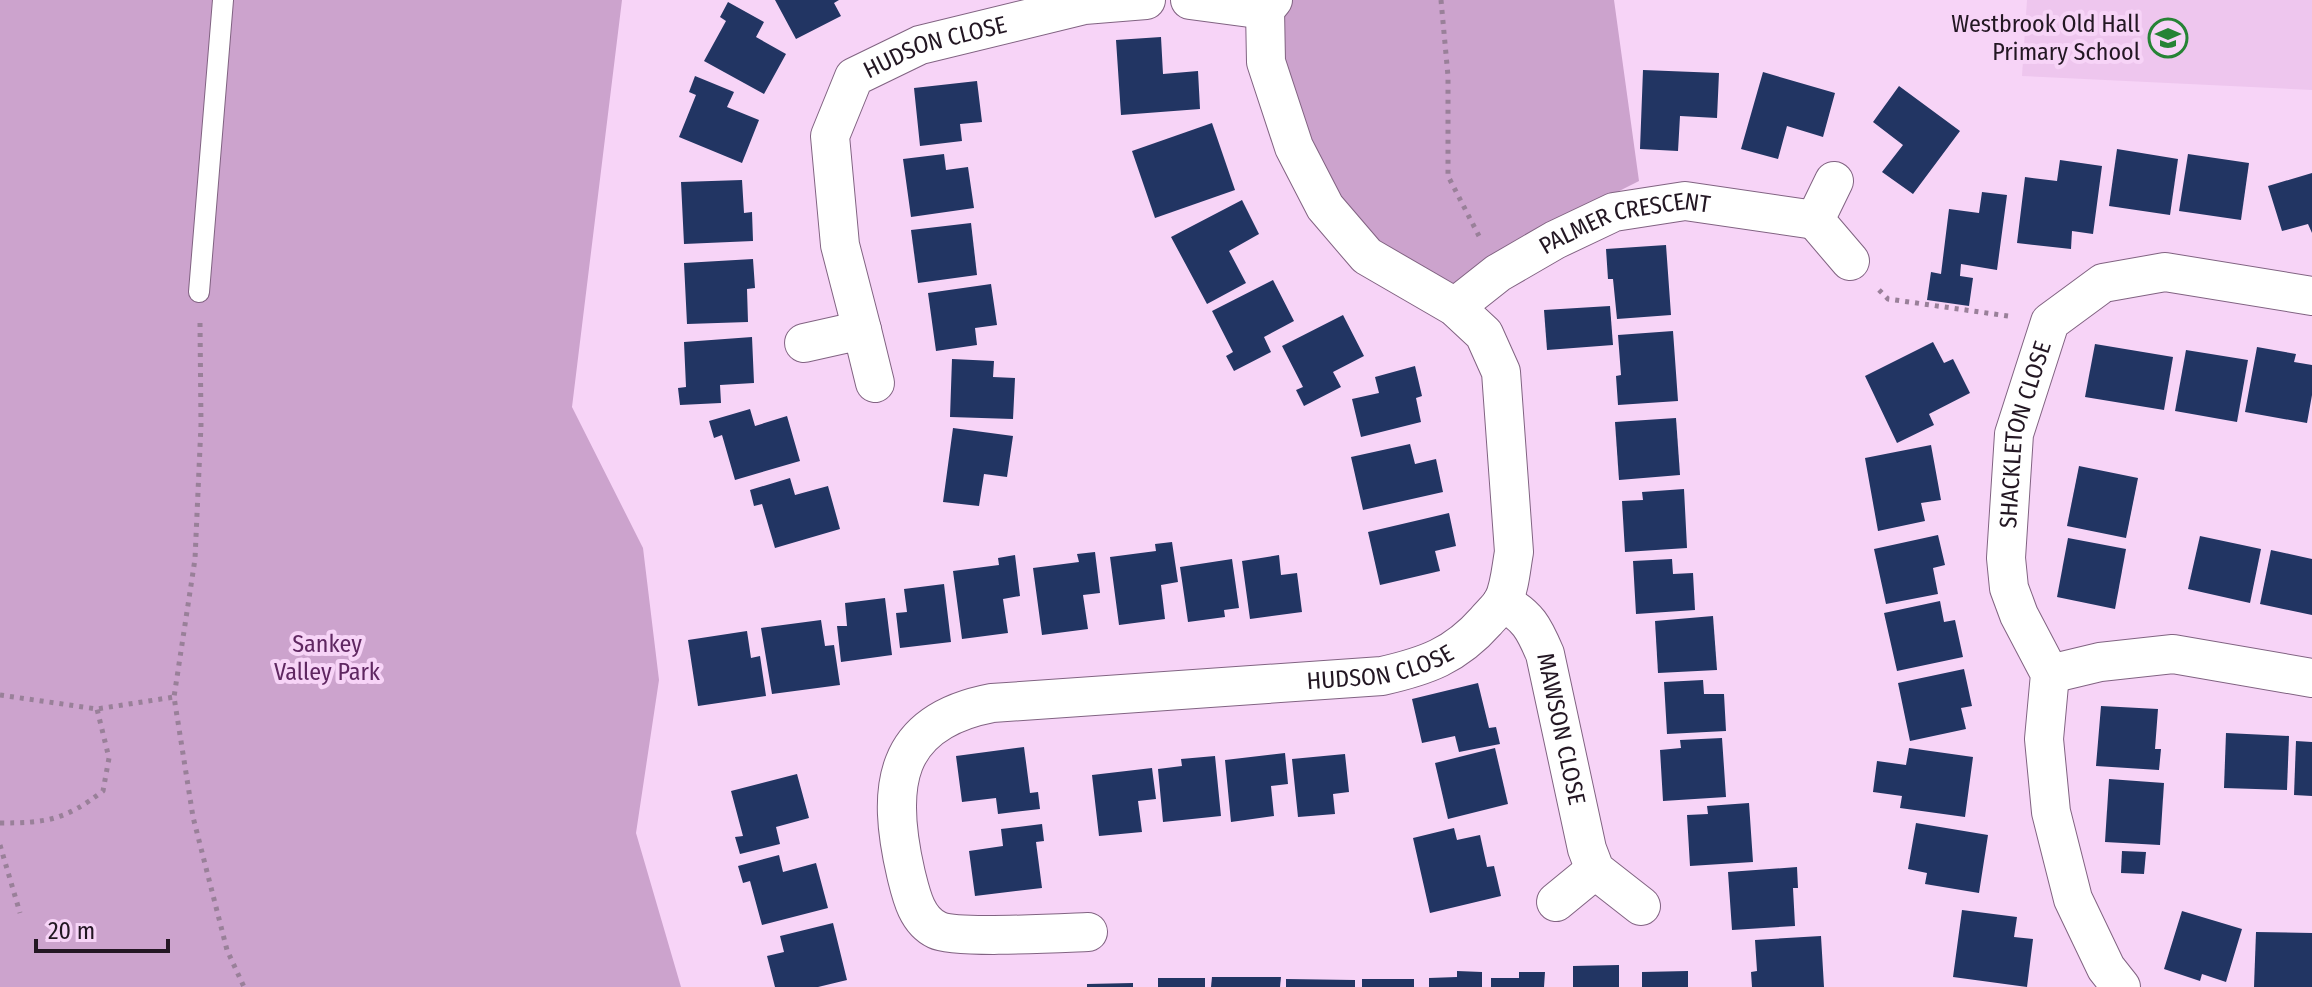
<svg xmlns="http://www.w3.org/2000/svg" width="2312" height="987" viewBox="0 0 2312 987" font-family="'Fira Sans Condensed',sans-serif">
<rect width="100%" height="100%" fill="#f7d4f7"/>
<polygon fill="#eec6ee" points="2027,0 2312,0 2312,90 2022,76"/>
<g fill="#cca3cd">
<polygon points="0,0 622,0 572,407 643,548 659,680 636,833 681,987 0,987"/>
<polygon points="1275,0 1614,0 1639,181 1490,256 1455,307 1367,256 1294,147"/>
</g>
<g fill="#223563">
<polygon points="775,0 839,0 834,3 841,16 796,39"/>
<polygon points="728,2 764,22 756,37 786,54 764,94 704,61 726,21 720,17"/>
<polygon points="1161,37 1163,74 1198,71 1200,109 1121,115 1116,40"/>
<polygon points="1643,70 1719,73 1717,118 1680,116 1678,151 1640,149"/>
<polygon points="1763,72 1835,93 1823,137 1787,126 1778,159 1741,149"/>
<polygon points="695,76 734,92 727,107 759,120 742,163 679,137 696,95 689,92"/>
<polygon points="977,81 982,122 960,124 962,141 920,146 914,88"/>
<polygon points="1899,86 1960,131 1913,194 1882,172 1903,145 1873,122"/>
<polygon points="1212,123 1235,190 1155,218 1132,151"/>
<polygon points="2117,149 2178,159 2170,215 2109,206"/>
<polygon points="944,154 946,170 968,167 974,208 911,217 903,159"/>
<polygon points="2188,154 2249,163 2241,220 2179,211"/>
<polygon points="2060,160 2102,166 2093,234 2072,231 2071,249 2017,243 2025,177 2057,181"/>
<polygon points="2312,173 2312,233 2308,224 2282,231 2268,186"/>
<polygon points="742,180 744,213 752,212 753,241 684,244 681,182"/>
<polygon points="1982,192 2007,195 1997,270 1961,264 1960,276 1973,278 1969,306 1927,300 1931,272 1941,274 1949,209 1979,213"/>
<polygon points="1242,200 1259,234 1229,251 1246,283 1207,304 1171,237"/>
<polygon points="971,223 977,275 918,283 911,230"/>
<polygon points="1666,245 1671,315 1617,319 1613,279 1608,279 1606,249"/>
<polygon points="753,259 755,288 747,289 748,322 687,324 684,263"/>
<polygon points="1273,280 1294,321 1264,337 1271,352 1234,371 1226,356 1233,352 1212,311"/>
<polygon points="991,284 997,325 975,328 977,345 936,351 928,293"/>
<polygon points="1610,306 1613,345 1547,350 1544,310"/>
<polygon points="1343,315 1364,356 1333,372 1341,387 1304,406 1296,390 1303,387 1282,346"/>
<polygon points="1673,331 1678,401 1618,405 1616,376 1621,375 1618,335"/>
<polygon points="752,337 754,383 720,385 721,403 680,405 678,388 686,387 684,342"/>
<polygon points="1933,342 1944,363 1953,359 1970,393 1929,414 1934,425 1897,443 1865,376"/>
<polygon points="2095,344 2173,357 2164,410 2085,397"/>
<polygon points="2257,347 2296,354 2294,362 2312,365 2312,395 2307,423 2245,412"/>
<polygon points="2186,350 2248,360 2237,422 2175,411"/>
<polygon points="952,359 994,361 993,377 1015,378 1013,419 950,417"/>
<polygon points="1415,366 1422,396 1416,398 1421,422 1361,437 1352,399 1379,393 1375,377"/>
<polygon points="750,409 755,426 787,416 800,461 735,480 722,435 714,438 709,421"/>
<polygon points="1676,418 1680,475 1619,480 1615,422"/>
<polygon points="953,428 1013,436 1007,477 984,474 979,506 943,502"/>
<polygon points="1410,444 1415,464 1436,459 1443,492 1363,510 1351,457"/>
<polygon points="1931,445 1941,500 1921,503 1925,521 1878,531 1865,458"/>
<polygon points="2079,466 2138,478 2126,538 2067,526"/>
<polygon points="790,478 795,495 828,486 840,529 775,548 762,504 754,506 750,490"/>
<polygon points="1684,489 1687,548 1625,552 1622,501 1643,500 1642,492"/>
<polygon points="1449,513 1456,546 1435,551 1440,571 1380,585 1368,532"/>
<polygon points="1938,535 1945,565 1933,568 1938,594 1886,604 1874,549"/>
<polygon points="2200,536 2261,549 2250,603 2188,589"/>
<polygon points="2068,538 2126,549 2115,609 2057,597"/>
<polygon points="1172,542 1178,582 1161,585 1165,619 1119,625 1110,557 1156,551 1155,544"/>
<polygon points="2271,550 2312,559 2312,615 2260,604"/>
<polygon points="1095,552 1100,593 1083,595 1088,629 1042,635 1033,568 1079,562 1077,554"/>
<polygon points="1015,555 1020,596 1003,599 1008,633 962,639 953,571 999,565 998,558"/>
<polygon points="1279,555 1281,575 1297,573 1302,612 1250,619 1242,561"/>
<polygon points="1232,559 1239,608 1224,610 1225,617 1188,622 1180,567"/>
<polygon points="1672,559 1673,574 1693,573 1695,610 1636,614 1633,561"/>
<polygon points="944,584 951,642 900,648 896,613 907,612 904,589"/>
<polygon points="885,598 892,655 841,662 837,626 847,626 845,603"/>
<polygon points="1940,601 1944,622 1955,620 1963,657 1897,671 1884,613"/>
<polygon points="1713,616 1717,670 1658,673 1655,621"/>
<polygon points="821,620 825,646 834,645 840,685 772,694 761,628"/>
<polygon points="747,631 751,658 760,656 766,696 698,706 688,640"/>
<polygon points="1964,669 1972,706 1961,708 1966,729 1910,741 1898,683"/>
<polygon points="1703,680 1704,694 1724,694 1726,731 1667,734 1664,682"/>
<polygon points="1478,683 1489,728 1496,727 1500,744 1459,752 1455,736 1422,743 1412,699"/>
<polygon points="2101,706 2158,709 2155,749 2161,749 2159,770 2096,766"/>
<polygon points="2226,733 2289,736 2287,790 2224,788"/>
<polygon points="1722,738 1726,797 1663,801 1660,750 1681,748 1680,740"/>
<polygon points="2296,741 2312,742 2312,796 2294,795"/>
<polygon points="1024,747 1030,793 1038,792 1040,809 998,814 996,798 962,802 956,756"/>
<polygon points="1495,748 1508,804 1448,819 1435,763"/>
<polygon points="1909,748 1973,757 1965,817 1900,808 1902,796 1873,792 1877,761 1906,765"/>
<polygon points="1285,753 1288,784 1271,786 1274,816 1231,822 1225,760"/>
<polygon points="1345,754 1349,792 1333,794 1335,814 1298,817 1292,759"/>
<polygon points="1215,756 1221,816 1163,822 1158,769 1182,766 1181,759"/>
<polygon points="1152,768 1156,799 1138,801 1142,832 1099,836 1092,775"/>
<polygon points="797,774 809,818 776,827 780,844 740,854 735,837 743,836 731,791"/>
<polygon points="2109,779 2164,783 2160,845 2105,842"/>
<polygon points="1749,803 1753,862 1690,866 1687,815 1708,814 1707,806"/>
<polygon points="1916,823 1988,835 1979,893 1925,884 1927,873 1908,869"/>
<polygon points="1042,824 1044,841 1036,842 1042,888 975,896 969,851 1003,846 1001,829"/>
<polygon points="1454,828 1457,840 1480,835 1487,867 1494,866 1501,896 1430,913 1413,838"/>
<polygon points="2122,851 2146,852 2144,874 2121,873"/>
<polygon points="779,855 783,872 816,863 828,908 762,925 750,881 743,883 738,866"/>
<polygon points="1797,867 1798,888 1793,888 1795,926 1732,930 1728,872"/>
<polygon points="1962,910 2017,917 2014,937 2033,939 2027,987 1953,977"/>
<polygon points="2182,911 2242,929 2226,982 2202,974 2200,981 2164,969"/>
<polygon points="833,923 847,980 818,987 775,987 767,956 784,952 780,936"/>
<polygon points="2256,932 2312,933 2312,987 2254,987"/>
<polygon points="1821,936 1824,987 1752,987 1751,972 1757,971 1755,940"/>
<polygon points="1619,965 1619,987 1573,987 1573,966"/>
<polygon points="1457,971 1482,972 1482,987 1429,987 1429,978 1457,977"/>
<polygon points="1688,971 1688,987 1642,987 1642,972"/>
<polygon points="1519,972 1545,972 1544,987 1491,987 1491,978 1519,978"/>
<polygon points="1212,977 1281,977 1280,987 1211,987"/>
<rect x="1158" y="978" width="47" height="9"/>
<polygon points="1286,979 1355,980 1355,987 1286,987"/>
<rect x="1362" y="979" width="52" height="8"/>
<polygon points="1133,983 1133,987 1087,987 1087,984"/>
</g>
<g fill="none" stroke-linecap="round" stroke-linejoin="round">
<defs>
<polyline id="lane" points="199,292 223,0"/>
<g id="street">
<polyline points="1190,0 1265,10"/>
<polyline points="1834,181 1815,220 1850,261"/>
<path id="s1" d="M1455,307L1498,273L1555,240L1614,212L1685,201L1815,220"/>
<path id="s2" d="M862,330L840,245L830,136L854,77L920,45L1084,5L1146,0"/>
<polyline points="804,343 862,330 875,383"/>
<path id="s3" d="M1502,602C1528,616 1534,628 1545,654L1587,849L1595,870L1641,906"/>
<polyline points="2050,674 2100,662 2173,654 2312,678"/>
<polyline points="1556,902 1595,870"/>
<path id="s4" d="M1088,932C1062,933 955,939 937,930C916,920 911,894 906,874C886,788 892,722 992,703L1382,676C1426,666 1455,656 1486,621C1491,615 1499,608 1503,601C1510,587 1511,568 1514,552L1501,372L1484,334L1455,307L1367,256L1325,207L1294,147L1266,62L1265,10L1273,0"/>
<path id="s5" d="M2121,987L2106,968L2073,899L2051,812L2044,739L2050,674L2019,615L2009,588L2006,558L2014,434L2050,322L2103,283L2165,272L2312,296"/>
</g>
</defs>
<use href="#lane" stroke="#816382" stroke-width="22"/>
<use href="#street" stroke="#816382" stroke-width="40"/>
<g stroke="#998099" stroke-width="5" stroke-dasharray="4 6" stroke-linecap="butt">
<polyline points="1441,0 1448,76 1448,176 1479,236"/>
<polyline points="1879,290 1888,299 2008,316"/>
<polyline points="200,323 201,425 195,559 174,697 193,817 227,950 244,987"/>
<polyline points="0,695 97,709 174,697"/>
<path d="M0,823C47,823 65,820 103,791L109,758L97,709"/>
<polyline points="0,845 20,913"/>
</g>
<use href="#lane" stroke="#fff" stroke-width="20"/>
<use href="#street" stroke="#fff" stroke-width="38"/>
</g>
<defs>
<symbol id="school-ring" viewBox="-11 -11 22 22"><circle r="9.5" fill="#f7d4f7" stroke="#268335" stroke-width="1.5"/><path d="M0-5L7-2L0 1L-7-2ZM-4 1L0 2.5L4 1V4Q0 6-4 4Z" fill="#268335"/></symbol>
</defs>
<g fill-rule="evenodd">
<use href="#school-ring" x="2146" y="16" width="44" height="44"/>
</g>
<g text-anchor="middle" dominant-baseline="central" stroke-width="8" stroke-linejoin="round" paint-order="stroke">
<g font-size="24" fill="#231723" stroke="#f7d4f7" text-anchor="end">
<text x="2140" y="24">Westbrook Old Hall<tspan x="2140" dy="28">Primary School</tspan></text>
</g>
<g font-size="24" fill="#231723" stroke="#f7d4f7">
<text stroke="none"><textPath href="#s2" startOffset="348">HUDSON CLOSE</textPath></text>
<text stroke="none"><textPath href="#s1" startOffset="194">PALMER CRESCENT</textPath></text>
<text stroke="none"><textPath href="#s5" startOffset="580">SHACKLETON CLOSE</textPath></text>
<text stroke="none"><textPath href="#s4" startOffset="832">HUDSON CLOSE</textPath></text>
<text stroke="none"><textPath href="#s3" startOffset="146">MAWSON CLOSE</textPath></text>
</g>
<g font-size="24" fill="#5f2761" stroke="#f7d4f7">
<text x="327" y="644">Sankey<tspan x="327" dy="28">Valley Park</tspan></text>
</g>
</g>
<path d="M36 939v12h132v-12" fill="none" stroke="#231723" stroke-width="4"/>
<text x="48" y="939" font-size="24" fill="#231723" stroke="#f7d4f7" stroke-width="6" paint-order="stroke">20 m</text>
</svg>
